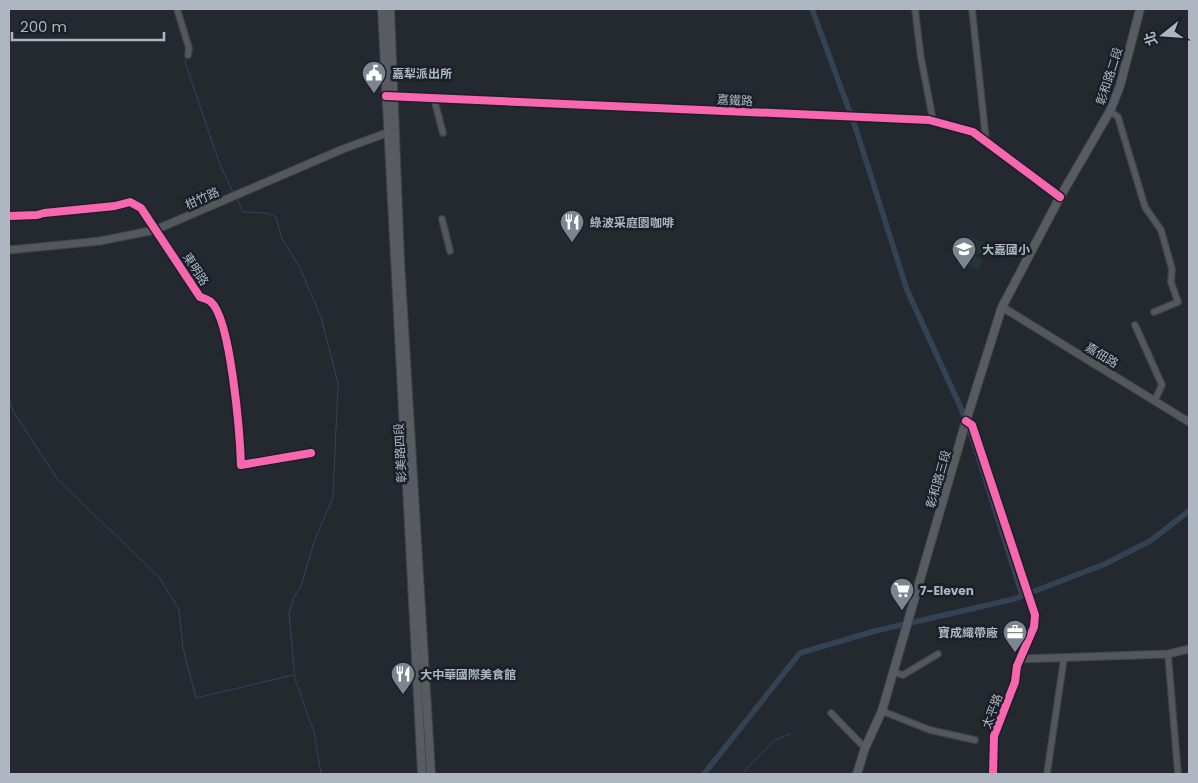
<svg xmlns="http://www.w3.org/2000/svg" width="1198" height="783" viewBox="0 0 1198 783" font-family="Poppins,'Noto Sans TC',sans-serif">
<rect width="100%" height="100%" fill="#24292f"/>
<g fill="#253535">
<polygon points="971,237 990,245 985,256 966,247"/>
<polygon points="965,252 984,260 979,270 960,262"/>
</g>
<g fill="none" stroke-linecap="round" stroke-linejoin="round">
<g stroke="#334355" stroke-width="1">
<polyline points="187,58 185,62 220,165 234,194"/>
<polyline points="236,197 243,212 267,213 276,217 282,239 299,266 321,317 338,383 333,497 314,542 301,586 294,597 289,613 295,679 314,732 321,774"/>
<polyline points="133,200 137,199 144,207"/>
<polyline points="44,216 55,215"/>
<polyline points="9,398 13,411 58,480 159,577 179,609 183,648 196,698 293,675"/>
<polyline points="235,446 236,425"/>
<polyline points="742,774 773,741 790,734"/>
</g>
<g stroke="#334355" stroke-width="5.5">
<polyline points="812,9 856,129 907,290 960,406 972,437 1022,595"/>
<polyline points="704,774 800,653 875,631 1014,599 1105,564 1150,541 1189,511"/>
</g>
<defs>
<g id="minor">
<polyline points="177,9 189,48 188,55"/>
<polyline points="915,9 921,58 933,120"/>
<polyline points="972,9 986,140"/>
<polyline points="434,99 443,133"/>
<polyline points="1110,111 1118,117 1145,207 1161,230 1172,269 1171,282 1178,302 1154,312"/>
<path d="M9,216L37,215L44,213L115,206L130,202L141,208L200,297C203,298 209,300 211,302C231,319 240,436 241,465L311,453"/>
<polyline points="442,219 450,251"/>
<polyline points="1135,325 1162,385 1155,400"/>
<polyline points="966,421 972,425 1035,615 1034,627 1021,659"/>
<polyline points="1168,654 1178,774"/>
<polyline points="893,672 903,675 938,654"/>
<polyline points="882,711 930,730 975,740"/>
<polyline points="831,713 865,748"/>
<polyline points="1047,774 1064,658"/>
</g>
<g id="tertiary">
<polyline points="389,96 929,120 973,132 1060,197"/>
<polyline points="9,250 100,241 155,230 343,149 392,131"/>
<polyline points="1002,307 1189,422"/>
<polyline points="993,774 994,736 1015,682 1017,666 1021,659 1168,654 1189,649"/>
</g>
<g id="secondary">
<polyline points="382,9 422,774"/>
<polyline points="390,9 400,261 431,774"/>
<polyline points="857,774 865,748 882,711 966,421 1002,307 1060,197 1110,111 1120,86 1140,9"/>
</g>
</defs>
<use href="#minor" stroke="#404348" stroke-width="8"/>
<use href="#tertiary" stroke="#404348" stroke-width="9"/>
<use href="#secondary" stroke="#404348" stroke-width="10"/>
<use href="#minor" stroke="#54585d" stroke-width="5.5"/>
<use href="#tertiary" stroke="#54585d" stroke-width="7"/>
<use href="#secondary" stroke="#585c62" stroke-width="8"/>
<defs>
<g id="cycleway">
<polyline points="386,96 929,120 973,132 1060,197"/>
<path d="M9,216L37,215L44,213L115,206L130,202L141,208L200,297C203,298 209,300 211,302C231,319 240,436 241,465L311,453"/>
<polyline points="966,421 972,425 1035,615 1034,627 1017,666 1015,682 994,736 993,774"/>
</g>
</defs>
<use href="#cycleway" stroke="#192028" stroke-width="11"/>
<use href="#cycleway" stroke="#f766af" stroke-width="8"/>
</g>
<defs>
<symbol id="civic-pin" viewBox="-11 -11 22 30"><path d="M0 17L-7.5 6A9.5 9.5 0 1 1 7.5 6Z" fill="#7d858e" stroke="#192028"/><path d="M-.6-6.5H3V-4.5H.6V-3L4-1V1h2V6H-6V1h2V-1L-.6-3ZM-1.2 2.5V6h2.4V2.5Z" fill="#fff"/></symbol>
<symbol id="restaurant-pin" viewBox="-11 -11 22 30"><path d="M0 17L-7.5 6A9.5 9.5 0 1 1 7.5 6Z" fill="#7d858e" stroke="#192028"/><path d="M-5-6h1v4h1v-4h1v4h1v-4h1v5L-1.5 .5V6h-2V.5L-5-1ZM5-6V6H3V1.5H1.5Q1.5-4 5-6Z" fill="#fff"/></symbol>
<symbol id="school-pin" viewBox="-11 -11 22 30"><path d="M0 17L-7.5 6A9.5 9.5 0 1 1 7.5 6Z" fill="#7d858e" stroke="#192028"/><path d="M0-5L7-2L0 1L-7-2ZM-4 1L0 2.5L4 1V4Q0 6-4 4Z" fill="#fff"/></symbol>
<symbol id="supermarket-pin" viewBox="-11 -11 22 30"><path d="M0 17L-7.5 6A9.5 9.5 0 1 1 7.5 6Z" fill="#7d858e" stroke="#192028"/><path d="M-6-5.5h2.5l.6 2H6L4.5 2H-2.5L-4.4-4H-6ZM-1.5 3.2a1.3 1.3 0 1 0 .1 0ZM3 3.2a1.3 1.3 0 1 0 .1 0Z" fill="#fff"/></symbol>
<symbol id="office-pin" viewBox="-11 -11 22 30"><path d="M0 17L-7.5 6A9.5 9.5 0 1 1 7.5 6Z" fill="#7d858e" stroke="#192028"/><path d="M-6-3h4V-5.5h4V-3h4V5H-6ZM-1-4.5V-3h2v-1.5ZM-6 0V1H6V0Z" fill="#fff"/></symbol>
</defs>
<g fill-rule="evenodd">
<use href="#civic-pin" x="360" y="59" width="28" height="38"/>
<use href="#restaurant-pin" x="558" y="208" width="28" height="38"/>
<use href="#school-pin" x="950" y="235" width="28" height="38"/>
<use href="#supermarket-pin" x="888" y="576" width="28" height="38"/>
<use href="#office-pin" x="1001" y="618" width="28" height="38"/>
<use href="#restaurant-pin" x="389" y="660" width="28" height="38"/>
</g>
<g text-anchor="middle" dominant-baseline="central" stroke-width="5" stroke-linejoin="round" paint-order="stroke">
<g font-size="12" font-weight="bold" fill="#adb6c1" stroke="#192028" text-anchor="start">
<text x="392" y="73">嘉犁派出所</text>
<text x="590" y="222">綠波采庭園咖啡</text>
<text x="982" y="249">大嘉國小</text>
<text x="920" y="590">7-Eleven</text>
<text x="998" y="632" text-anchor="end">寶成織帶廠</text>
<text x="420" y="674">大中華國際美食館</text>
</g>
<g font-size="12" fill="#adb6c1" stroke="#192028">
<text transform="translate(1109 76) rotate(-72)">彰和路二段</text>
<text transform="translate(735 100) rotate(3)">嘉鐵路</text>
<text transform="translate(202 198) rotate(-24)">柑竹路</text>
<text transform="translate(196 269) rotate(57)">東明路</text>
<text transform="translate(1102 355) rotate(31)">嘉佃路</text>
<text transform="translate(400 453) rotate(-93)">彰美路四段</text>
<text transform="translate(938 479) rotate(-74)">彰和路三段</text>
<text transform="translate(992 711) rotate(-69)">太平路</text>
</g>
</g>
<rect width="1198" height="783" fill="none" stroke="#adb6c1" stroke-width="20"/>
<g transform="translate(1163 35) rotate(253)" stroke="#192028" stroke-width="4" paint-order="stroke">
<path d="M0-4L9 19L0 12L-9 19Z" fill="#adb6c1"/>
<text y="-8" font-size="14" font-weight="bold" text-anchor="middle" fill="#adb6c1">北</text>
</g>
<path d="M12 32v8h152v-8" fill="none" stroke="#adb6c1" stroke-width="2.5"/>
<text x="20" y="32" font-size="15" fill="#adb6c1" stroke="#192028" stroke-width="4" paint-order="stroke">200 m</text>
</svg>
